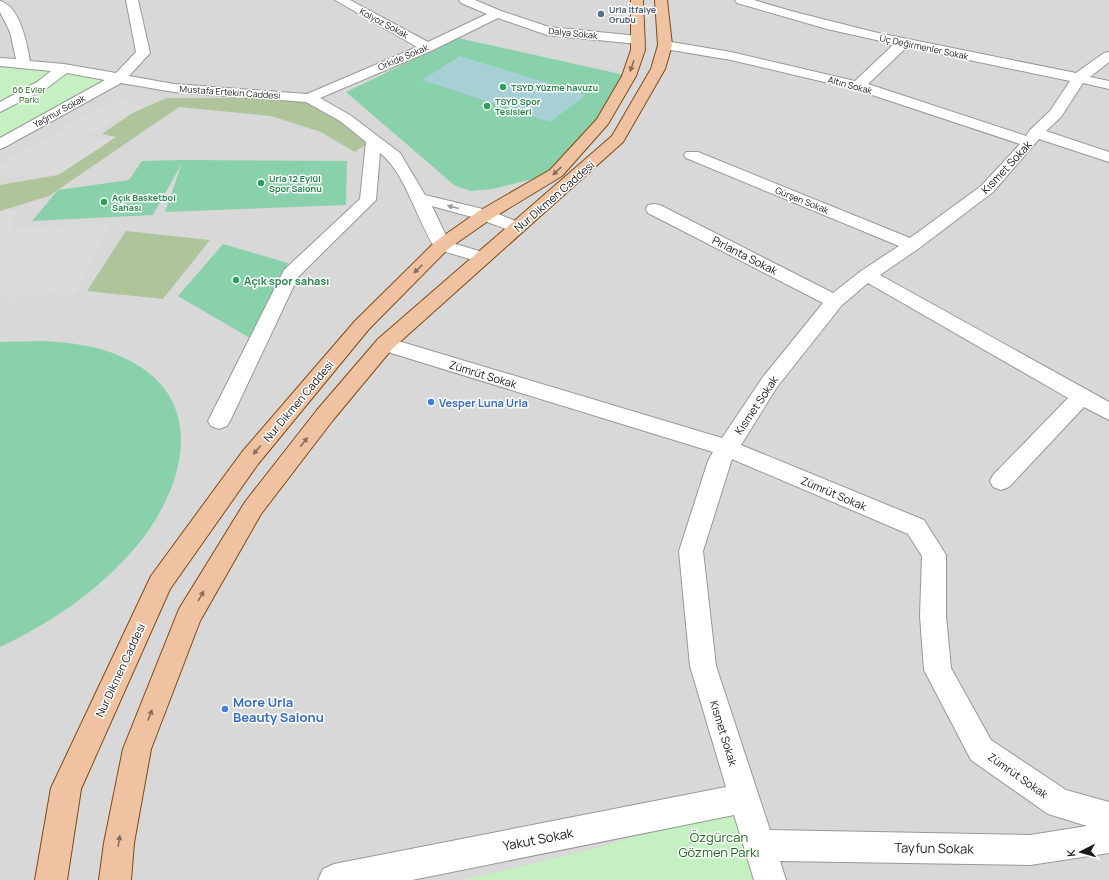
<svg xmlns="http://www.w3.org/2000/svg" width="1109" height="880" viewBox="0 0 1109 880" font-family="Manrope,sans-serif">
<rect width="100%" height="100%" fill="#ebe6e1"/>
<rect fill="#d9d8d8" x="0" y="0" width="1109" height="880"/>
<g fill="#aec59b">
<polygon points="167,98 309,98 374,139 355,152 321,132 271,116 179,107 49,196 0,211 0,185 58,175 116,137 102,134 134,112"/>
<polygon points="126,231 210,240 163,299 87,291"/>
</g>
<g fill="#c5f1c2">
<polygon points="0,62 119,78 0,144"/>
<polygon points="743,798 770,880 463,880 602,847"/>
</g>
<g fill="#88d1aa">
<polygon points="458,38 629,76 603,121 556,173 493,189 470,191 454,185 346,92"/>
<polygon points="183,160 347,161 346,205 165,212 182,163 153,215 32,221 58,190 129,180 142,161"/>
<polygon points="223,244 288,263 250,338 178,296"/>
<path d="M44,341C78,343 113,348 142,368C209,413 178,498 135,548C98,591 51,623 0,647V342Z"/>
</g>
<g fill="#dbdbdb">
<polygon points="117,98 143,108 87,134 110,141 58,175 0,177 0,164"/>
<polygon points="16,210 12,230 88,223 112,223 76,293 0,297 0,211"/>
</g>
<polygon fill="#a6d0d4" points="460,56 586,95 550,122 422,80"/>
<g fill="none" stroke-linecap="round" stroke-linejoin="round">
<defs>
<g id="minor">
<path d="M126,0H138L150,53L129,76L174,84L307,94L417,47L335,0H350L428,42L487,14L461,3L459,0H475L501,11L549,27L638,36L643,37L645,40L643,43L638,44L547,35L498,18L433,50L320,98L350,115L400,153L425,195L491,211L523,224L526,228L523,232L517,233L479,219L432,206L449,242L489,254L492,258L489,262L483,263L436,249C417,222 406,173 380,153L376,200L298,277L230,421L227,426L219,429L211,426L208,421L284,270L360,199L366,142L340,121L306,102L174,92L121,83L5,147L0,149V138L105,80L67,73L47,88L0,112V102L37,82L51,71L0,66V58L16,59L10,32L0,12V1C20,6 27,43 30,61L64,64L116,73L136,52Z"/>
<path d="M735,0H754L791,11L878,33L1076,73L1104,53L1109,52V62L1090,77L1109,81V89L1083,83L1061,117L1046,131L1109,152V162L1039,139L993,192L918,249L880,275L1109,402V420L1084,407L1009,487L1001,490L993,487L990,481L993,475L1068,398L868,283L842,305L777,387L741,445L924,520L946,555V616L951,668L991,740L1066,790L1109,802V853L1030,865L780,861L786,880H754L734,815L412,880H318L323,869L334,864L726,787L690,666L679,551L708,461L713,452L378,349L375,344L378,339L385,337L722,438L763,377L823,303L648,213L646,209L648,205L654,204L660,205L833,293L861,271L899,246L686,158L684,155L686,152H698L910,238L981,186L1020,144L854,89L731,60L665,49L660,48L658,45L660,42L665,41L731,52L855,81L894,44L827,29L737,3ZM907,47L1070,81L1050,111L1030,130L1026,136L868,84ZM732,459L908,534L922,556L920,616L924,670L971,760L1048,814L1087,826L1030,835L770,830L716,666L703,551Z"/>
</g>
<g id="major">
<polygon points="631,0 643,0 645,50 636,76 608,124 562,176 491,219 448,249 369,329 258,464 170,589 81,789 67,880 35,880 51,788 151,576 242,452 355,321 436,241 479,211 550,170 597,119 622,76 631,50"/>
<polygon points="655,0 667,0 672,45 665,69 623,142 392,349 333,420 261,514 200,621 151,749 134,843 131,880 99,880 104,843 123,749 179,609 245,502 317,410 378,339 612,136 651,69 658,45"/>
</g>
</defs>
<use href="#minor" stroke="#989898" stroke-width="2"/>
<use href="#major" stroke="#804a12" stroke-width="2"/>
<use href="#minor" fill="#fff" fill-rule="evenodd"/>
<use href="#major" fill="#efc2a2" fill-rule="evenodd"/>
</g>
<defs><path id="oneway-solid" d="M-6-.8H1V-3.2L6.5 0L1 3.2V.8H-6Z"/></defs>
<g fill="#856e5e">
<use href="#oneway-solid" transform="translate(632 66) rotate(109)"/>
<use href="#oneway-solid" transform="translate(557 171) rotate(137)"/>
<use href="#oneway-solid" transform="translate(418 269) rotate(135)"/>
<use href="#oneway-solid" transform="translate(304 442) rotate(-52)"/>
<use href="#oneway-solid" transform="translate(257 450) rotate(130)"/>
<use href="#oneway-solid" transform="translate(201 596) rotate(-60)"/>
<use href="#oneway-solid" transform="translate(150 715) rotate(-69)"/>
<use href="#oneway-solid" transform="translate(119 841) rotate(-81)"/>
</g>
<use fill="#989898" href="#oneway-solid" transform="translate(453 207) rotate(-166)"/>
<circle fill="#5c6f8a" stroke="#fff" stroke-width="1.5" cx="601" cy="14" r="4"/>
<g fill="#2e9e5b" stroke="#fff" stroke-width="1.5">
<circle cx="503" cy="87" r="4"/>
<circle cx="487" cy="106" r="4"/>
<circle cx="261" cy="183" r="4"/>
<circle cx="104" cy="202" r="4"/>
<circle cx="236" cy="280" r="4"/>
</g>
<g fill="#3f7fe0" stroke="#fff" stroke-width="1.5">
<circle cx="431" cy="402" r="4"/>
<circle cx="225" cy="709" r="4"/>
</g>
<g text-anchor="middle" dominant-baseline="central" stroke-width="3" stroke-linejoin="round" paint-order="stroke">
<g font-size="9" font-weight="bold" fill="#4e5e75" stroke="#fff" text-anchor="start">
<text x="609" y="9">Urla İtfaiye<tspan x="609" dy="10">Grubu</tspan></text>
</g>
<g font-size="9" fill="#1b1b1b" stroke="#fff">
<text transform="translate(384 23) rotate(28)">Kolyoz Sokak</text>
<text transform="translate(573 33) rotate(6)">Dalya Sokak</text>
<text transform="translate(924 47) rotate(12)">Üç Değirmenler Sokak</text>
<text transform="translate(403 57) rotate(-23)">Orkide Sokak</text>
<text transform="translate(850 85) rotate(15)">Altın Sokak</text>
<text transform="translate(230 92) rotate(4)">Mustafa Ertekin Caddesi</text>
<text transform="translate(59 111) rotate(-29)">Yağmur Sokak</text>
<text transform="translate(802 200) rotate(22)">Gürşen Sokak</text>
</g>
<g font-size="9" font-weight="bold" fill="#27864d" stroke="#fff" text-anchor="start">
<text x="511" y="87">TSYD Yüzme havuzu</text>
<text x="495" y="101">TSYD Spor<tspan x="495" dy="10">Tesisleri</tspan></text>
<text x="269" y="178">Urla 12 Eylül<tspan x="269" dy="10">Spor Salonu</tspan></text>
<text x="112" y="197">Açık Basketbol<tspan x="112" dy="10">Sahası</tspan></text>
</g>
<g font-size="9" fill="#1e6918" stroke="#fff">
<text x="29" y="89">66 Evler<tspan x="29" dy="10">Parkı</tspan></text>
</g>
<g font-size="11" fill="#1b1b1b" stroke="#fff">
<text transform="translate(1006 167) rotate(-47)">Kısmet Sokak</text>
<text transform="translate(554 196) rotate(-41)">Nur Dikmen Caddesi</text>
<text transform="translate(745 255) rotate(27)">Pırlanta Sokak</text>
<text transform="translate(483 374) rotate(17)">Zümrüt Sokak</text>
<text transform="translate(298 401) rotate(-50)">Nur Dikmen Caddesi</text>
<text transform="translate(756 405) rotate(-56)">Kısmet Sokak</text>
<text transform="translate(834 493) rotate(23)">Zümrüt Sokak</text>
<text transform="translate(120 670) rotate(-65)">Nur Dikmen Caddesi</text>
<text transform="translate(724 733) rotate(73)">Kısmet Sokak</text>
<text transform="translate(1018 775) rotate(35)">Zümrüt Sokak</text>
</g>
<g font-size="11" font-weight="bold" fill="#27864d" stroke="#fff" text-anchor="start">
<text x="244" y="280">Açık spor sahası</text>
</g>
<g font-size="11" font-weight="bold" fill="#366cbe" stroke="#fff" text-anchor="start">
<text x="439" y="402">Vesper Luna Urla</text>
</g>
<g font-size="13" font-weight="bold" fill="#366cbe" stroke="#fff" text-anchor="start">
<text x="233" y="702">More Urla<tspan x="233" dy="15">Beauty Salonu</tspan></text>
</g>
<g font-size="13" fill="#1e6918" stroke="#fff">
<text x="719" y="837">Özgürcan<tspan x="719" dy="15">Gözmen Parkı</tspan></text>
</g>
<g font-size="13" fill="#1b1b1b" stroke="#fff">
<text transform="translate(538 839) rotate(-11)">Yakut Sokak</text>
<text transform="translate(934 848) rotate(1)">Tayfun Sokak</text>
</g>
</g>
<g transform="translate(1081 852) rotate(264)" stroke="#ffffff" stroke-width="3" paint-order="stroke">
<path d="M0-3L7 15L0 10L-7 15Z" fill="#1b1b1b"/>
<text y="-6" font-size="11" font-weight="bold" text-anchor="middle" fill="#1b1b1b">K</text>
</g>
</svg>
